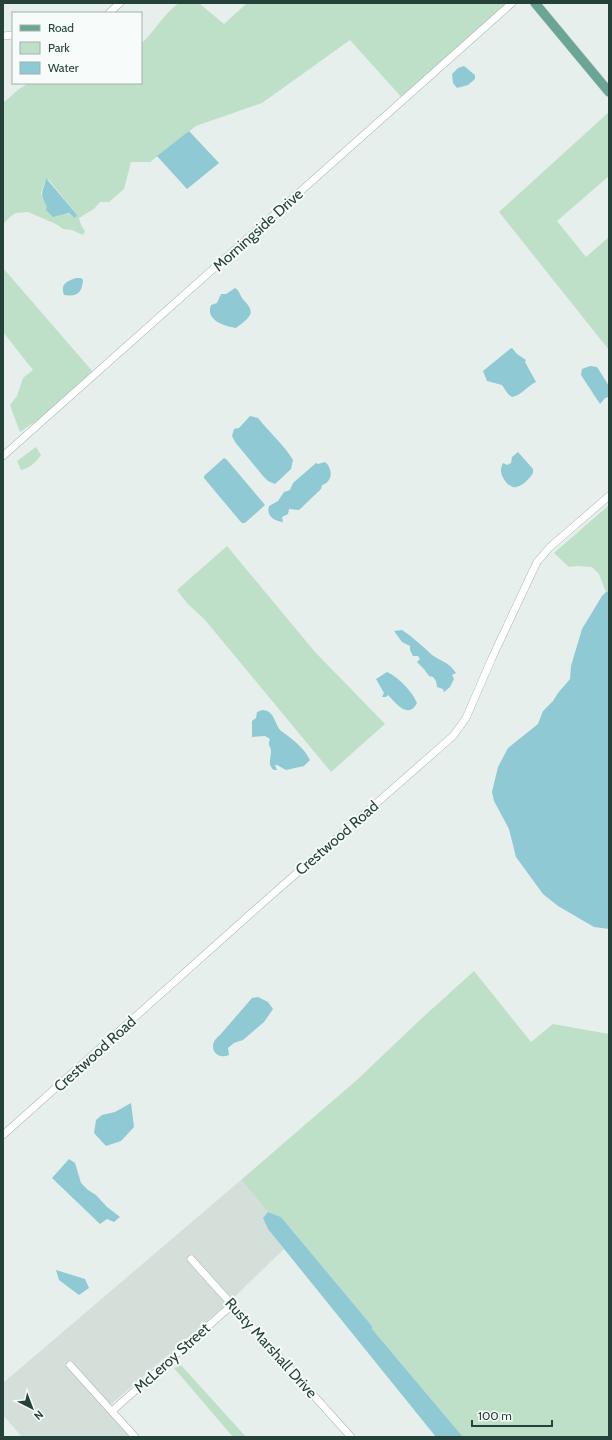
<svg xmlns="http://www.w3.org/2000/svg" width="612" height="1440" viewBox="0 0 612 1440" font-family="Cabin,sans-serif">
<rect width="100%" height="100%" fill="#e6efeb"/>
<polygon fill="#d4dfda" points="241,1180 268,1212 264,1218 268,1229 284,1249 229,1302 108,1407 137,1437 22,1437 3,1415 3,1383"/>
<g fill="#bfe0c8" fill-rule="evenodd">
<path d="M179,3H199L224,24L247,3H510L403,99L350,40L262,103L196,126L150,162H131L124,189L109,202H100L94,209L79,218L81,225L85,231L83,235L72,230L63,229L56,224L28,212L16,213L11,216L3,224V103L19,89L29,83H141V44C155,31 163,14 179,3ZM46,179L49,180L77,215C70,214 62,213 56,217L43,200L41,193Z"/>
<polygon points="609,112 609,176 557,221 586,257 609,237 609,350 499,212"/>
<polygon points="3,268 93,372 35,424 33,423 20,432 10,405 17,396 23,378 33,370 3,332"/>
<path d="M36,447L41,455C37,461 29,469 21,470L17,461Z"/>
<polygon points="609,505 609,592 606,592 599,574 592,567 577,566 569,567 554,553"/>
<polygon points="227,546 315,652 385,724 331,772 205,620 187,603 177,590"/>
<polygon points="474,971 531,1042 553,1024 609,1034 609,1437 463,1437 372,1329 372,1326 281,1217 268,1212 241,1180 358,1079 422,1018"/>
<polygon points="181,1365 246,1437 233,1437 174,1368"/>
</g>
<g fill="#8ec9d4">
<polygon points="464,66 475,75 475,79 468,85 457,88 453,83 452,74 458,68"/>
<polygon points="189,131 219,163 187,189 157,156"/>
<path d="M46,178L77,215L75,218L69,213L53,217L46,210L47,206C38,193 44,191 46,178Z"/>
<path d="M76,278H81L83,280C82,292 78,297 64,295C60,284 67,281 76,278Z"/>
<path d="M235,288C239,290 240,295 242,298C245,302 249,305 250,309C254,316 241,324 236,328C224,326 205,320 211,305L217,303L221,294H226Z"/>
<path d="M512,348L517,354L526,360L525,362L536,382C527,386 522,395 512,397L508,394L502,385L487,381L483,371L510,349Z"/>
<polygon points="590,366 597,367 609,386 609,397 605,398 600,404 581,375 582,369"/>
<path d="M250,416L258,418C269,432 285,446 293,460L291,469L275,484L268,481L263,476L235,442L232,436L234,429L239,428Z"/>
<path d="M518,452L533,469V473C530,478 523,486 516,487C509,489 500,476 501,469C501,468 502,465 503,463L507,465L511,463L512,457Z"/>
<polygon points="224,458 227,460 265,505 245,523 242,523 240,521 204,478 204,476"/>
<path d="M325,462C333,468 333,482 322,485L321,489L299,510L289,509L288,514L282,517L283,522C274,521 266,516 269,506L278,501L284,492L290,490L293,483L316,463L318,464Z"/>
<polygon points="606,592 609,592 609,929 594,927 558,906 543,894 516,857 509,829 494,801 492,792 498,767 508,748 538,724 543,711 553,701 558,693 570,679 571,666 582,629 602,596"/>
<path d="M402,630C413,637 422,646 431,654C441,662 448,661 456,673L452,675L454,679L450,687L444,692L443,689L437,687L436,681L433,677L429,676L424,669L417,662L420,659L418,656H413L410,650V646L402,642L394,631Z"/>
<path d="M387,672C397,676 413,692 417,703C408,720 396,703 388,695L386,697H382L384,693L376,679Z"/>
<path d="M262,710C274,710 274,722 280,730C282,732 286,734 288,736C297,743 305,750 310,760L304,766L286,770L277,765H275L277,770H274C267,765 271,759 271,751C271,745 267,747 270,739L265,736L252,737V721L256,718L257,712Z"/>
<path d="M258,997L268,1002L273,1009L264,1022L243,1040L234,1043L228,1048L229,1055C215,1061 206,1045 220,1035L252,998Z"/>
<polygon points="131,1103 134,1127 121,1141 106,1146 94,1133 96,1120 102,1115 115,1112"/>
<polygon points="69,1159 75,1163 81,1183 88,1190 96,1195 107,1207 120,1217 114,1222 107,1219 100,1224 52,1178"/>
<polygon points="268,1212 281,1217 372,1326 372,1329 463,1437 436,1437 268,1229 263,1218"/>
<polygon points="56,1270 85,1279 89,1288 79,1295 59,1280"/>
</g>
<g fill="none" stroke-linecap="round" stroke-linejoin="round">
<defs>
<g id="minor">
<polyline points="109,13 120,3"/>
<polyline points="3,36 13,35"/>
<polyline points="3,456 512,3"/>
<polyline points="3,1135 257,908 453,736 466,718 492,658 537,562 550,547 609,496"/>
<polyline points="191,1259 351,1437"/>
<polyline points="70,1365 135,1437"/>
<polyline points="112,1411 232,1305"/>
</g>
<polyline id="major" points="535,3 609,92"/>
</defs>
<use href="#minor" stroke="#a8b8b2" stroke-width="8"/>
<use href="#major" stroke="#c2cac8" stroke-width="10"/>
<use href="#minor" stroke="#fff" stroke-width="7"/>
<use href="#major" stroke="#6aa596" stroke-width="9"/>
</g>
<g text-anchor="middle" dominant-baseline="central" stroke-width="4" stroke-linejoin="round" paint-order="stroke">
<g font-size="15" fill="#24423a" stroke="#f7fbf9">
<text transform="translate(258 230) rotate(-42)">Morningside Drive</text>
<text transform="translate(337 838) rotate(-41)">Crestwood Road</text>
<text transform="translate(95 1054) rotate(-42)">Crestwood Road</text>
<text transform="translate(271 1348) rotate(48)">Rusty Marshall Drive</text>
<text transform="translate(172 1358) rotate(-42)">McLeroy Street</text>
</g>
</g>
<rect width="612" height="1440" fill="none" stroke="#24423a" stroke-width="8"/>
<rect x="12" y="12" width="130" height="72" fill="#f7fbf9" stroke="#a3b1ad"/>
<rect x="20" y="25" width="20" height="6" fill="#6aa596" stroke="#a3b1ad"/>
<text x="48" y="32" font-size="12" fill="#24423a">Road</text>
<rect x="20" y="42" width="20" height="12" fill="#bfe0c8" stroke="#a3b1ad"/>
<text x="48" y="52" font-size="12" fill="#24423a">Park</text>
<rect x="20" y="62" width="20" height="12" fill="#8ec9d4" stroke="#a3b1ad"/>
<text x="48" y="72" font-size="12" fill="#24423a">Water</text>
<g transform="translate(32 1408) rotate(138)" stroke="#f7fbf9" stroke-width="3" paint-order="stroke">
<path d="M0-3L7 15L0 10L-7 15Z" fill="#24423a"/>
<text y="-6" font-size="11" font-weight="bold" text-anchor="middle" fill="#24423a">N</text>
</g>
<path d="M472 1420v6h80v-6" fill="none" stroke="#24423a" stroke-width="2"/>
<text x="478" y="1420" font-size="12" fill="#24423a" stroke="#f7fbf9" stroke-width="3" paint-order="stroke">100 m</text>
</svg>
